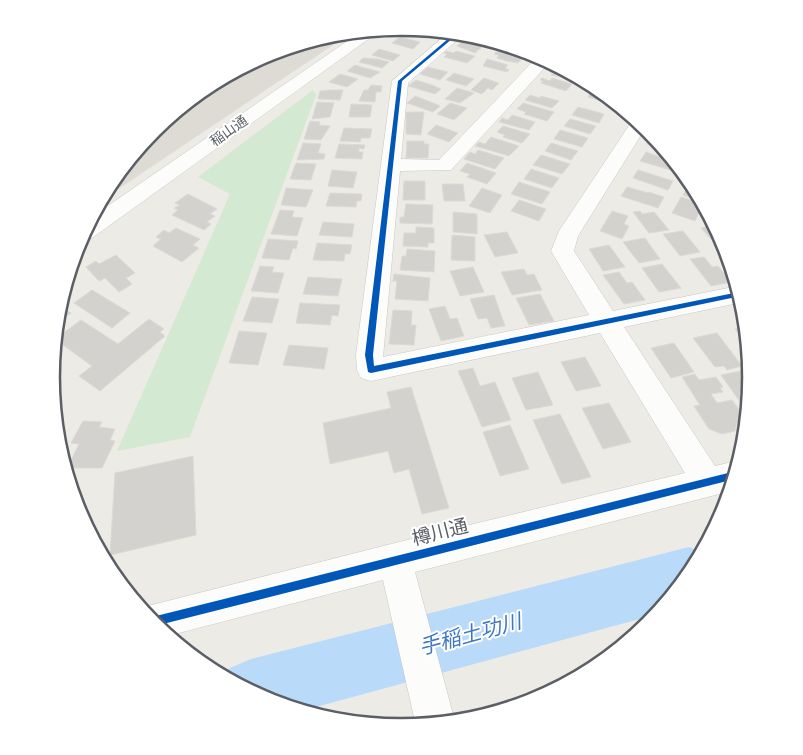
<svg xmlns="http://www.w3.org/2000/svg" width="803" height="755" viewBox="0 0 803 755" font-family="Rubik,'Noto Sans JP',sans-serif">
<rect width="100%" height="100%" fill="#ecebe6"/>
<polygon fill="#dddbd4" points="330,35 333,45 102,200 111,183 154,130 207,86 268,54"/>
<polygon fill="#d3e9d1" points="313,90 316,95 190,437 117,451 230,194 198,177"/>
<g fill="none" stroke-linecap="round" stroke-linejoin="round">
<polygon fill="#b9daf8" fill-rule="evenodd" points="689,547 703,553 692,572 658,614 301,711 267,701 224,678 228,669 251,659"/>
</g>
<g fill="#d3d2cf" stroke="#dcdad5">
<polygon points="467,34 470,34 488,40 484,44 462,38"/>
<polygon points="400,37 420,42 413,49 392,43"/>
<polygon points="463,41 483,46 475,53 457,46"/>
<polygon points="379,49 400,55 393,61 372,55"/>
<polygon points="498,50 511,53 535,57 532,61 523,57 518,63 507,61 497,58 499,55 494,54"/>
<polygon points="446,51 454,53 456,51 475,56 467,63 444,57 447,54 444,53"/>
<polygon points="363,58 378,59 389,62 382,68 359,62"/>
<polygon points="487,59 508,65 505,68 509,70 507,72 483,66"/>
<polygon points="355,65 380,72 370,78 347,71"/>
<polygon points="428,67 448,72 440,80 420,74"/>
<polygon points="554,68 569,72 580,78 578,80 551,75 554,73 550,72"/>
<polygon points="454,73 474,79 466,86 446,80"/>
<polygon points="340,74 358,79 347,87 329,82"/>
<polygon points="484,78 499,83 492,90 488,88 482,94 471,90"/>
<polygon points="542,78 550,81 552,78 572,84 566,91 541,83 543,81 540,80"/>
<polygon points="416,80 432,85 441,89 435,94 408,86"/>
<polygon points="371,85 382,86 381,92 376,92 375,102 359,101 364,90 368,90"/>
<polygon points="457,88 474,93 460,103 445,99"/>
<polygon points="330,90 343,90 340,100 318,99 320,91"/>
<polygon points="591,90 604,93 617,103 615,105 588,97"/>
<polygon points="530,95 540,98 541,96 559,101 552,108 525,100"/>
<polygon points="415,96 431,102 440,106 433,112 407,103"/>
<polygon points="317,102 334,103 330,117 312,119"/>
<polygon points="450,103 467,108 454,120 437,114"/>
<polygon points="523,103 554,112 547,121 524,114 526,112 517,109"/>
<polygon points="351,104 372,105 370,117 349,117"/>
<polygon points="578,107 604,114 599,123 572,115"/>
<polygon points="406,112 424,112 421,135 406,134"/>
<polygon points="512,115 535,122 529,130 499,122 502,118 508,120"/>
<polygon points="570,119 596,126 590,134 564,126"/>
<polygon points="310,121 320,122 319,125 330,126 321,140 304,139"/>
<polygon points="436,125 458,133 449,142 427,134"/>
<polygon points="503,126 530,134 522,143 503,137 505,135 497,132"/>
<polygon points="344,128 372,129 370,138 361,138 360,142 340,141"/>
<polygon points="560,130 588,138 582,147 554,139"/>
<polygon points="491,137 519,146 509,156 475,146 479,142 485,144"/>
<polygon points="655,137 664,149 647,144"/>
<polygon points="407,141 424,141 424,144 429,144 428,158 406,158"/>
<polygon points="303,143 321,144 318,153 325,154 324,159 297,160"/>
<polygon points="551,143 578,151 571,160 545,151"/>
<polygon points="339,144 365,145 364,149 359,148 359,152 363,152 362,159 335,158"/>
<polygon points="478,150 504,158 495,169 464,159 470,152 475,154"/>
<polygon points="646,152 676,163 679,167 677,172 640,161"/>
<polygon points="541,155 570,164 562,174 533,165"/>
<polygon points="296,163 316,164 311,180 290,179"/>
<polygon points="467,163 496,173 487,184 467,177 470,174 460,171"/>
<polygon points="531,169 559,178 552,188 524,179"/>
<polygon points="332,170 357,172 353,188 328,186"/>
<polygon points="638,170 673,181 668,190 633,178"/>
<polygon points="404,181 425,181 425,200 403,200"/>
<polygon points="691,181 693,183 703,202 683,195"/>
<polygon points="519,182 550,192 542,204 511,194"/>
<polygon points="442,184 463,184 465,201 444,201"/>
<polygon points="627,187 648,193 649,192 664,197 658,208 621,196"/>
<polygon points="286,188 313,190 306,207 281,205"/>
<polygon points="482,188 502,195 490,213 469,206"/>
<polygon points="330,193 362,194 361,201 357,201 356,207 326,206"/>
<polygon points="188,194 217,209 210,214 215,216 207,222 211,224 204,230 172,215 178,210 174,208 180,205 175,203"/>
<polygon points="681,197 703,204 695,221 672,213"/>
<polygon points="519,200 546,209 539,221 511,211"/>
<polygon points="406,204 433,205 432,224 400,223 400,217 404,217"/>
<polygon points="280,210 294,211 292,217 303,218 297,236 271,234"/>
<polygon points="612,211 628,216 624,224 629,226 622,239 600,231"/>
<polygon points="640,211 642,214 654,212 669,230 649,233 633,212"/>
<polygon points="453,212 477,214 477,234 453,232"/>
<polygon points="323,222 354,224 352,237 319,235"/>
<polygon points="715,225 725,244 726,247 719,248 701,228"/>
<polygon points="416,227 434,228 434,243 428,243 428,247 403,246 404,233 416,233"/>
<polygon points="176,228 200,239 193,245 199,248 182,262 153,246 161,239 156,237 164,230 169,233"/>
<polygon points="683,231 700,252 680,256 663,234"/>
<polygon points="507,232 518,253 495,257 484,235"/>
<polygon points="452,235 475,237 475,261 451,260"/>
<polygon points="645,238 660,259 639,263 623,242"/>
<polygon points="268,239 298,241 296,249 293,248 289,260 262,258"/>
<polygon points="317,243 352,245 350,254 345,254 344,261 313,260"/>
<polygon points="609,245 625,267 603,271 589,249"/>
<polygon points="407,249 435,251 434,272 400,270 402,256 406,256"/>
<polygon points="116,255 135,273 126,278 132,284 119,292 105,278 99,281 86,267 96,261 99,264"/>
<polygon points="704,257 712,267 718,266 731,282 711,286 690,259"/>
<polygon points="662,264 681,288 659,292 642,268"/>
<polygon points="260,266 274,267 272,272 284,273 278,293 251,291"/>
<polygon points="473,267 484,292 460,296 450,271"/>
<polygon points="524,269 527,275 534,274 542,290 512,295 501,272"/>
<polygon points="619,272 627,283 632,282 645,300 624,304 603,275"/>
<polygon points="394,274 430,278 428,301 395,299 397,281 393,281"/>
<polygon points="308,277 342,279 338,296 303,294"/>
<polygon points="92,290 130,313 112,328 74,303"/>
<polygon points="540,294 554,321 529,325 516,298"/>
<polygon points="494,295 505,326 491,328 487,318 478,319 470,299"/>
<polygon points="252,297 279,299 272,323 243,321"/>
<polygon points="300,303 340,305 338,316 332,315 330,325 296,323"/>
<polygon points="59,306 71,313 57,323 58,309"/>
<polygon points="445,306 450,319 457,318 464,336 441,341 429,309"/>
<polygon points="393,310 412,311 411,325 416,325 414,345 389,344"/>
<polygon points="149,319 164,329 160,332 165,336 100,391 79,376 92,366 55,339 81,320 118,344"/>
<polygon points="747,327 748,345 735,329"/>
<polygon points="239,331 267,333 258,365 229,363"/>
<polygon points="717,333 742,366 727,370 724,366 715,367 693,338"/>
<polygon points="674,343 694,372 671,378 651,348"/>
<polygon points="289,345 328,348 324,369 283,365"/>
<polygon points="585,357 601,386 576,391 561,362"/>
<polygon points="473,368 480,386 495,382 511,420 482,427 458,371"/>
<polygon points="746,370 751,378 748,413 721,375"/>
<polygon points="538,372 553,405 526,410 512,378"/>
<polygon points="695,374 699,380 716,377 723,387 720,388 723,392 711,394 717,403 732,400 747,420 737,423 735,431 722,434 709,429 694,406 700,405 682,377"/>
<polygon points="411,387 449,508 422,514 409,469 394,473 388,451 330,464 323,423 391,408 387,392"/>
<polygon points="609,403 631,442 603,449 582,408"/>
<polygon points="560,414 591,477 562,484 533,420"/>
<polygon points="83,421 102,422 99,427 115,429 110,440 115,441 102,468 67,468 79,444 71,443"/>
<polygon points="510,425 529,469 500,476 483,432"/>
<polygon points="193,456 196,535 110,555 115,473"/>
</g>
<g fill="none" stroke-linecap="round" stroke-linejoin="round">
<defs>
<g id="minor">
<polygon points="381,30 92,238 80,239 93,216 362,31"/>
<polygon points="449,32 464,34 408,83 401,159 439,160 538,56 550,62 451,170 400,171 383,357 589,315 551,251 559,231 634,118 646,127 578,236 574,251 613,311 738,286 743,302 624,327 715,466 736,461 740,462 731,491 415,572 455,722 416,726 383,580 167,636 154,625 140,608 395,543 685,473 600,333 371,381 361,378 357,370 356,355 392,81"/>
</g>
</defs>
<use href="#minor" stroke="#c8c8c7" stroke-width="1"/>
<use href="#minor" fill="#fcfcfb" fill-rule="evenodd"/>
<defs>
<g id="cycleway">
<polygon points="455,33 459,33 402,81 373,355 374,366 739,292 741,296 371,373 368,372 365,355 398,81"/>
<polygon points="736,471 737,471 735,479 155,626 148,618"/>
</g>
</defs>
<use href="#cycleway" stroke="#fff" stroke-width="3"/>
<use href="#cycleway" fill="#0057b8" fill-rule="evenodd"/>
</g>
<g text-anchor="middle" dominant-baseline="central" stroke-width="4" stroke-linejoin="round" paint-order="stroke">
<g font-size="14" fill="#5b5f65" stroke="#fff">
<text transform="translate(229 131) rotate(-35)">稲山通</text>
</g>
<g font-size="19" fill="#5b5f65" stroke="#fff">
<text transform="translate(440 532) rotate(-14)">樽川通</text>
</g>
<g font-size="21" font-style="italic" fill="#3d78c0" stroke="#fff">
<text transform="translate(470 634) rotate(-15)">手稲土功川</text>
</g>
</g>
<path d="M0 0H803V755H0ZM60 377a341 341 0 1 1 682 0a341 341 0 1 1-682 0Z" fill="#fff" fill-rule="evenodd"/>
<path fill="none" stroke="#5b5f65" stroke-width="2.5" d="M60 377a341 341 0 1 1 682 0a341 341 0 1 1-682 0Z"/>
</svg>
